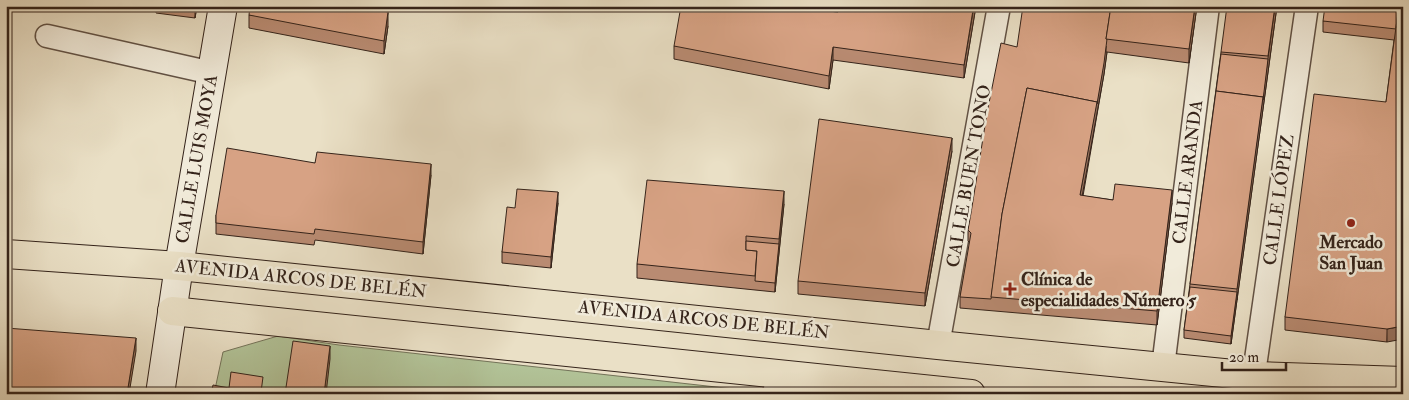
<svg xmlns="http://www.w3.org/2000/svg" width="1409" height="400" viewBox="0 0 1409 400" font-family="'IM FELL Double Pica',serif">
<rect width="100%" height="100%" fill="#eae0c6"/>
<filter id="stains"><feTurbulence type="fractalNoise" baseFrequency=".004" numOctaves="4"/><feColorMatrix values="0 0 0 0 .2 0 0 0 0 .09 0 0 0 0 .02 0 0 0 .5 -.17"/></filter>
<radialGradient id="worn" r=".72"><stop offset=".6" stop-color="#630" stop-opacity="0"/><stop offset="1" stop-color="#630" stop-opacity=".3"/></radialGradient>
<polygon fill="#b2c398" stroke="#737359" points="278,336 339,345 761,392 761,394 263,394 263,390 214,394 223,352"/>
<g fill="none" stroke-linecap="round" stroke-linejoin="round">
<defs>
<g id="street">
<polyline points="47,36 212,73"/>
<polyline points="938,345 999,6"/>
<polyline points="1163,367 1208,6"/>
<polyline points="774,394 778,374"/>
<polyline points="1251,394 1307,6"/>
</g>
<polyline id="secondary" points="160,394 179,266 223,6"/>
<g id="primary">
<polyline points="6,254 179,266 938,345 1254,376 1403,381"/>
<polyline points="172,311 971,394"/>
</g>
</defs>
<use href="#street" stroke="#625245" stroke-width="25"/>
<use href="#secondary" stroke="#34231a" stroke-width="30"/>
<use href="#primary" stroke="#34231a" stroke-width="30"/>
<use href="#street" stroke="#f1ebda" stroke-width="22"/>
<use href="#secondary" stroke="#f1ebda" stroke-width="28"/>
<use href="#primary" stroke="#eae0c6" stroke-width="28"/>
</g>
<g fill="#b98b72" stroke="#34231a">
<polygon points="156,6 197,6 195,18 156,13"/>
<polygon points="976,6 964,78 833,60 829,89 674,59 674,46"/>
<polygon points="1197,6 1189,63 1107,52 1104,74 1083,196 1113,200 1172,203 1157,325 960,308 960,297 970,243 968,241 968,230 1017,47"/>
<polygon points="1277,6 1231,344 1184,338 1184,330 1190,284 1221,52"/>
<polygon points="1403,6 1387,342 1285,330 1285,317 1386,102 1394,40 1323,32 1323,21"/>
<polygon points="249,15 388,26 384,54 249,28"/>
<polygon points="952,151 925,306 798,294 798,281"/>
<polygon points="315,163 431,175 423,254 315,240 314,245 216,234 216,215"/>
<polygon points="558,203 551,268 502,263 502,252 515,208"/>
<polygon points="784,204 775,292 637,278 637,264"/>
</g>
<g fill="#96715c" stroke="#34231a">
<polygon points="195,6 197,6 195,18"/>
<polygon points="974,6 976,6 964,78 964,65"/>
<polygon points="1195,6 1197,6 1189,63 1189,49"/>
<polygon points="1275,6 1277,6 1237,300 1237,289"/>
<polygon points="388,12 388,26 384,54 384,41"/>
<polygon points="1106,46 1106,52 1107,52 1104,74 1080,208 1080,195"/>
<polygon points="833,47 833,60 829,89 829,76"/>
<polygon points="952,138 952,151 925,306 925,293"/>
<polygon points="431,164 431,175 423,254 423,242"/>
<polygon points="1172,190 1172,203 1157,325 1157,311"/>
<polygon points="784,191 784,204 775,292 775,283"/>
<polygon points="558,192 558,203 551,268 551,257"/>
<polygon points="1237,292 1237,300 1231,344 1231,336"/>
<polygon points="1403,326 1403,339 1387,342 1387,329"/>
<polygon points="136,338 136,351 129,394 127,394"/>
<polygon points="330,346 330,359 326,394 324,394"/>
</g>
<g fill="#d7a284" stroke="#34231a">
<polygon points="250,6 353,6 388,12 384,41 249,15"/>
<polygon points="681,6 818,6 818,10 838,12 839,6 951,6 973,10 964,65 833,47 829,76 674,46"/>
<polygon points="819,6 839,6 838,12 818,10"/>
<polygon points="951,6 974,6 973,12 973,10"/>
<polygon points="1023,6 1111,6 1106,39 1107,39 1104,63 1097,104 1097,102 1027,88 1002,214 991,299 960,297 971,233 968,230 971,213 987,113 1001,43 1017,47"/>
<polygon points="1111,6 1195,6 1189,49 1106,39"/>
<polygon points="1227,6 1275,6 1268,56 1221,52"/>
<polygon points="1325,6 1398,6 1396,29 1323,21"/>
<polygon points="1399,6 1403,6 1403,28 1396,27"/>
<polygon points="1396,27 1403,28 1403,326 1387,329 1285,317 1314,94 1386,102"/>
<polygon points="1221,54 1268,59 1263,100 1263,97 1216,91"/>
<polygon points="1027,88 1097,102 1080,195 1113,200 1115,184 1172,190 1157,311 991,297 1002,214"/>
<polygon points="1216,91 1263,97 1237,289 1190,284"/>
<polygon points="819,119 952,138 925,293 798,281"/>
<polygon points="227,148 315,163 317,152 431,164 423,242 315,229 314,234 216,223 216,215"/>
<polygon points="647,180 784,191 779,239 746,236 746,250 757,251 755,276 637,264"/>
<polygon points="517,189 558,192 551,257 502,252 507,207 515,208"/>
<polygon points="746,241 779,244 775,283 755,281 757,251 746,250"/>
<polygon points="1190,287 1237,292 1231,336 1184,330"/>
<polygon points="6,328 136,338 127,394 6,394"/>
<polygon points="293,341 330,346 324,394 285,394"/>
<polygon points="231,372 263,377 261,392 268,394 211,394 213,385 229,388"/>
</g>
<g fill="#8f2418" stroke="#f1ebda" stroke-width="2">
<circle cx="1351" cy="223" r="5"/>
<path d="M1007.5 281.5h5v5h5v5h-5v5h-5v-5h-5v-5h5z"/>
</g>
<g text-anchor="middle" dominant-baseline="central" stroke-width="5" stroke-linejoin="round" paint-order="stroke">
<g font-size="18" fill="#34231a" stroke="#f1ebda">
<text transform="translate(197 159) rotate(-80)">CALLE LUIS MOYA</text>
<text transform="translate(1188 172) rotate(-83)">CALLE ARANDA</text>
<text transform="translate(969 176) rotate(-80)">CALLE BUEN TONO</text>
<text transform="translate(1279 200) rotate(-82)">CALLE LÓPEZ</text>
<text transform="translate(301 279) rotate(6)">AVENIDA ARCOS DE BELÉN</text>
<text transform="translate(704 320) rotate(6)">AVENIDA ARCOS DE BELÉN</text>
</g>
<g font-size="18" font-weight="bold" fill="#34231a" stroke="#f1ebda">
<text x="1351" y="242">Mercado<tspan x="1351" dy="21">San Juan</tspan></text>
<text x="1021" y="279" text-anchor="start">Clínica de<tspan x="1021" dy="21">especialidades Número 5</tspan></text>
</g>
</g>
<rect width="1409" height="400" fill="none" stroke="#eae0c6" stroke-width="25"/>
<rect x="8" y="8" width="1394" height="385" fill="none" stroke="#34231a" stroke-width="2.5"/>
<rect x="12" y="12" width="1384" height="375" fill="none" stroke="#34231a"/>
<path d="M1222 362v8h64v-8" fill="none" stroke="#34231a" stroke-width="2.5"/>
<text x="1229" y="362" font-size="15" fill="#34231a" stroke="#f1ebda" stroke-width="4" paint-order="stroke">20 m</text>
<rect width="100%" height="100%" filter="url(#stains)"/>
<rect width="100%" height="100%" fill="url(#worn)"/>
</svg>
